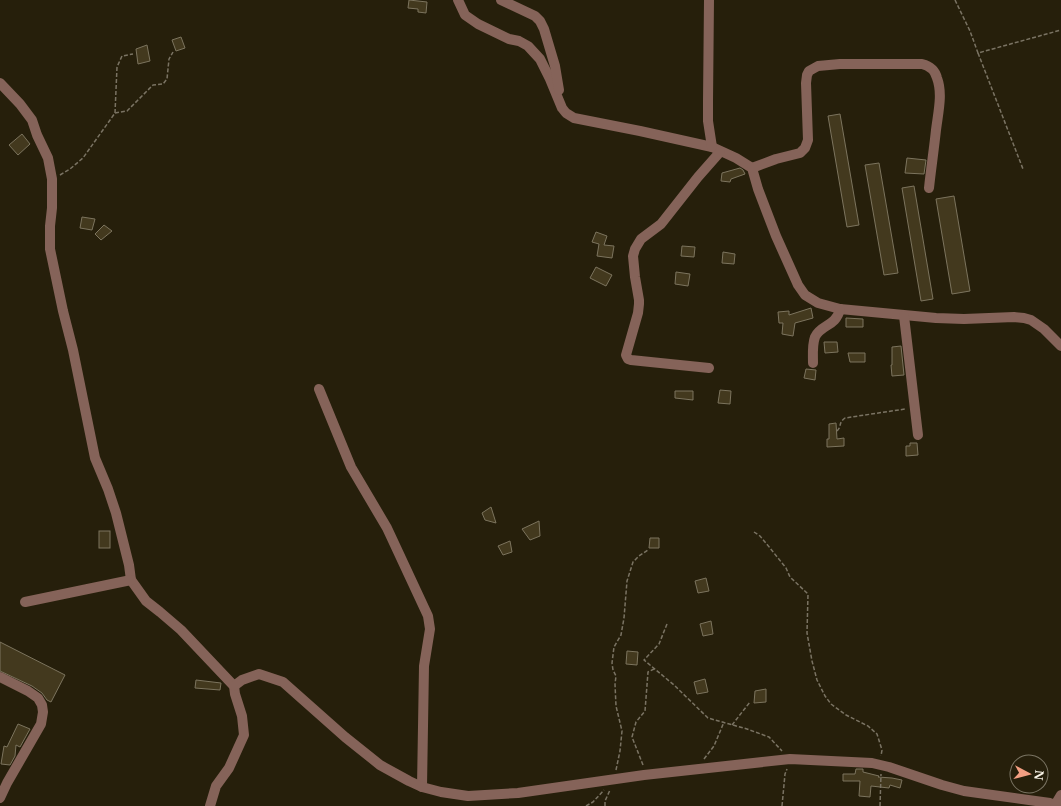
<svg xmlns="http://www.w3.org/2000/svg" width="1061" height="806" viewBox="0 0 1061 806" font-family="'Libre Baskerville',serif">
<rect width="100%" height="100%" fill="#261f0b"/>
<g fill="#43391e" stroke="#7c745e">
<polygon points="409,0 427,2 426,13 418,12 418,9 408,8"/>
<polygon points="181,37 185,48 176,51 172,40"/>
<polygon points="147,45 150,61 138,64 136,49"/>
<polygon points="840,114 859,225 847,227 828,116"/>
<polygon points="22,134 30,144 18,155 9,145"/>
<polygon points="907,158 926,160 924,174 905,173"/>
<polygon points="879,163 898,273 884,275 865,165"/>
<polygon points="740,168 743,170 745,174 731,179 730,182 721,181 722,173"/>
<polygon points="914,186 933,299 921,301 902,188"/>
<polygon points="954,196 970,291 952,294 936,199"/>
<polygon points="82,217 95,219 92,230 80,228"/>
<polygon points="104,225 112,231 101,240 95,234"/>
<polygon points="596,232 607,236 604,245 614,246 612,258 597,256 599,244 592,242"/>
<polygon points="682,246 695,247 694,257 681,256"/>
<polygon points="723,252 735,254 734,264 722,263"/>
<polygon points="596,267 612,275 606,286 590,278"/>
<polygon points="676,272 690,274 688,286 675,284"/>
<polygon points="811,308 813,318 795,323 793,336 782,334 783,323 779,323 778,312 789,311 789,315"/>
<polygon points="846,318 863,319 863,327 846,327"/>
<polygon points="824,342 837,342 838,352 825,353"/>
<polygon points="901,346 904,375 892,376 891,365 892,365 892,347"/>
<polygon points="848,353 865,353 865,362 850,362"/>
<polygon points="806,369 816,370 815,380 804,378"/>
<polygon points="720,390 731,391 730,404 718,403"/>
<polygon points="675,391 693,391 693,400 675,398"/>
<polygon points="836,423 837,439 844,438 844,446 827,447 827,439 829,439 829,424"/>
<polygon points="910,443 917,443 918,455 906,456 906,446 910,446"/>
<polygon points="491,507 496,523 485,520 482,513"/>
<polygon points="539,521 540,536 530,540 522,529"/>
<rect x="99" y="531" width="11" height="17"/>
<polygon points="650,538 659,538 659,548 649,548"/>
<polygon points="510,541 512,552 503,555 498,546"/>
<polygon points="706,578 709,591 698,593 695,581"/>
<polygon points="711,621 713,634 703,636 700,624"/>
<polygon points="0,642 65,675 51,702 47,700 42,693 32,686 0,671"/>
<polygon points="627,651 638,652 637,665 626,664"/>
<polygon points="705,679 708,692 697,694 694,682"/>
<polygon points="196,680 221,683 220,690 195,688"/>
<polygon points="766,689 766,702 754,703 755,691"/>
<polygon points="18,724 30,729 20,747 16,745 15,756 10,765 1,764 4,746 7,747"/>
<polygon points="856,769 863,769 863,772 879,776 878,777 892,778 902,780 900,788 890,785 889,788 871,786 870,797 859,796 860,781 843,781 843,774 855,774"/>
</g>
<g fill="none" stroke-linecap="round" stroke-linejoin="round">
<g stroke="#7a7363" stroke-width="1.5" stroke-dasharray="4 2" stroke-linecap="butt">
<polyline points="955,0 970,31 978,53 1061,30"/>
<polyline points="978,53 1023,169"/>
<polyline points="115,113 127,111 153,85 163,84 167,79 169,59 173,52"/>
<polyline points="60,175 70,169 83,158 115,113 117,67 122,56 133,54"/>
<path d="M837,431C842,426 838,423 845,418L905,409"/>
<polyline points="754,532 760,536 770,548 786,568 790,577 808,594 807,633 812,661 817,680 825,696 831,704 846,715 868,726 877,734 882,750 881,756"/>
<polyline points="667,624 659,644 644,660 674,685 708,718 747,729 769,737 782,751"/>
<polyline points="732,725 750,702"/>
<polyline points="704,759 714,746 724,722"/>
<polyline points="643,765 632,737 636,722 645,711 648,672 654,669"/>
<polyline points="616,770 620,751 622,731 616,706 615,684 616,676 613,670 612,663 614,647 621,635 624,618 627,581 633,562 639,556 648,550"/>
<polyline points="586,806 593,802 604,790"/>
<polyline points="605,806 605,801 610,790"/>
<polyline points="782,806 785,774 787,769"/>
<polyline points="880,806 881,774"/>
</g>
<g stroke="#856359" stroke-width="10">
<polyline points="458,0 465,15 478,24 509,39 519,41 528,46 540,59 550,79 562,108 566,113 574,118 640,131 712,147 736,158 752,168 758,189 776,236 798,285 805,295 818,303 840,309 936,318 964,319 1014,317 1024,318 1031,320 1044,329 1061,346"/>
<polyline points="501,0 535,16 540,21 544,29 555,66 559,90"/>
<polyline points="709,0 708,101 708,121 712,147"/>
<polyline points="0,83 20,104 32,120 37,135 48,158 52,179 52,208 50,226 50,249 63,311 73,350 95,458 108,489 116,513 129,565 131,580 146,601 160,612 181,630 234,686 235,694 242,716 244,735 229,768 216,786 210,806"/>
<path d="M752,168L776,159L800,153L805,148L808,140L806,83L807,75L809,71L818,66L840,64H922C930,66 935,70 937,78C943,94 938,113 936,130C934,149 931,169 929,188"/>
<polyline points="904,316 918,435"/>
<path d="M813,363C813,355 812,345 815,337C821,324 836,327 840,309"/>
<polyline points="709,368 631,360 628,359 626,355 638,313 639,304 639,300 635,277 633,256 635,249 641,239 661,224 698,177 720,152"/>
<polyline points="319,389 351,467 387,528 428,616 430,629 424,666 422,787"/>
<polyline points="25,602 131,580"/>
<polyline points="0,677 28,691 38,698 42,705 43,712 41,724 7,783 0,798"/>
<polyline points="234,686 242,680 259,674 283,682 345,737 380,765 409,781 422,787 441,792 468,796 518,793 644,775 790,759 872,763 889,767 942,785 964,791 1050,803 1057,806"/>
<polyline points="1055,805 1061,795"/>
</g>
</g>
<g transform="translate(1029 774) rotate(97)"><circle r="19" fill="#261f0b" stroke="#7a7463"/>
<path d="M0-3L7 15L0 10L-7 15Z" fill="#f39f82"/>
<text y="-6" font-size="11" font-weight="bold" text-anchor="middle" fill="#f8f3e7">N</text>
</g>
</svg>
